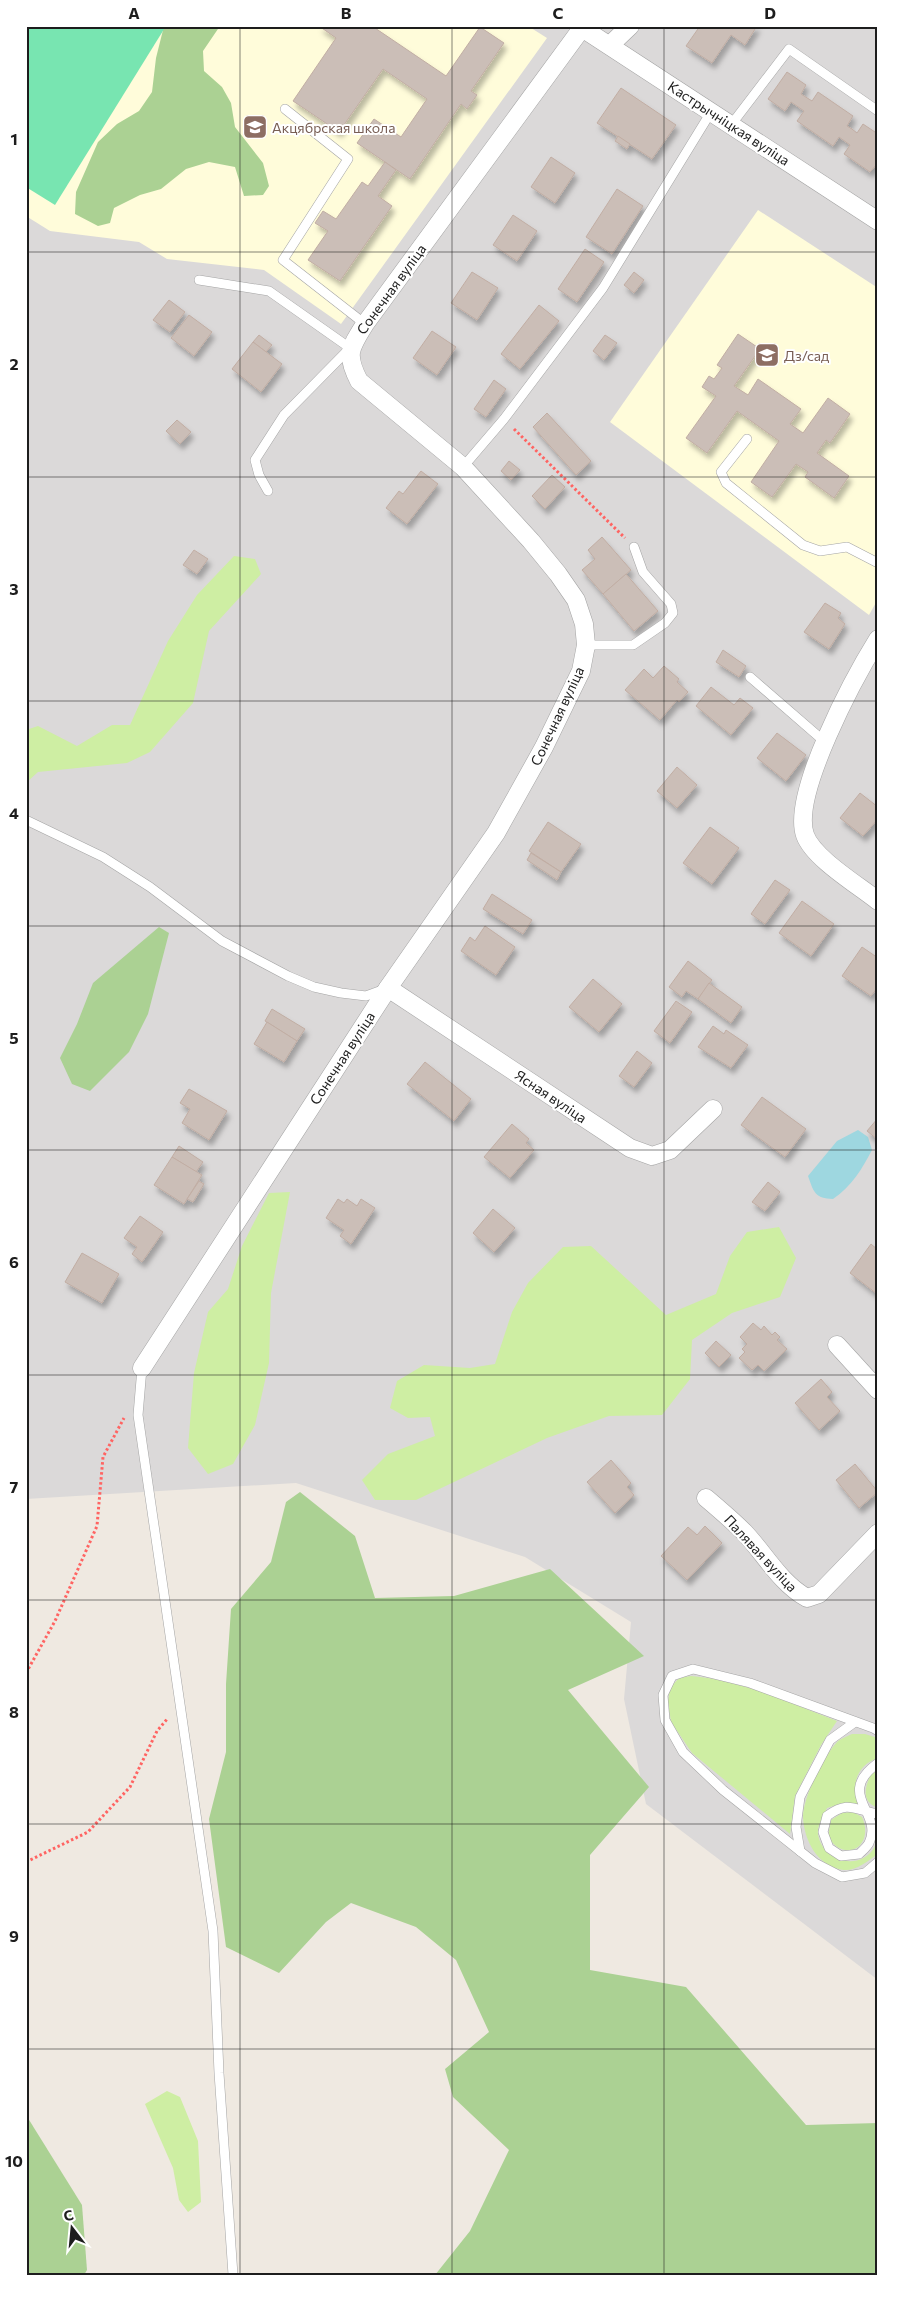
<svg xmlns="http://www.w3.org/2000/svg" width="904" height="2301" viewBox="0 0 904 2301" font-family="Commissioner,sans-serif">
<defs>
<filter id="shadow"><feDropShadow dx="3" dy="5.5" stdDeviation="2.5" flood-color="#0004"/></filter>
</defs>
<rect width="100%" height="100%" fill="#efe9e1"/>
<polygon fill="#dbd9d9" points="26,26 878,26 878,1980 646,1804 624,1699 631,1622 525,1557 296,1483 26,1499"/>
<g fill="#fffcda">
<polygon points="26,26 528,26 547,38 341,324 264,270 167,259 139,242 50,231 26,216"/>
<polygon points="758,210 878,288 878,599 869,615 610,422"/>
</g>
<g fill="#ceeea3">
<polygon points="234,556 255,559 261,574 209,631 193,703 150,752 127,763 38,772 26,783 26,730 38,726 77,746 112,725 130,725 168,641 197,595"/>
<polygon points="290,1192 271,1293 269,1363 255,1425 233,1464 208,1474 188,1448 194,1373 208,1312 228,1289 242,1246 269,1193"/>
<polygon points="779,1227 796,1258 780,1297 732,1313 692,1340 690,1379 662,1415 609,1416 547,1438 416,1500 375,1500 362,1480 388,1454 435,1436 430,1417 408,1418 390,1408 397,1381 424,1365 470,1368 495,1364 512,1312 528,1283 563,1247 591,1246 666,1315 716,1294 730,1256 747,1232"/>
<path d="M691,1676C741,1680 790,1703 837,1721L821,1745L795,1796L790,1834L692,1753L671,1722L668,1702L670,1688L679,1678Z"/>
<path d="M852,1734H865L878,1738V1758C857,1765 851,1784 858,1804L843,1803L827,1808C824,1816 817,1825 818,1834C822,1861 859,1872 874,1848C876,1844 877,1837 878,1833V1854C868,1861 856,1871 844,1870C818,1867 804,1841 803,1817C803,1797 824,1755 838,1741C842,1738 848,1736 852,1734Z"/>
<path d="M878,1771V1808C860,1802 865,1785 872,1773Z"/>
<path d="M853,1812L862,1817C875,1846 845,1864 828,1837L831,1820L842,1813Z"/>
<polygon points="167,2091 180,2097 198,2141 201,2202 188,2212 179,2200 173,2168 145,2104"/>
</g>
<g fill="#abd193">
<polygon points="164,26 220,26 203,51 204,71 222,87 231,103 235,127 263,163 269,186 263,195 244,196 235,167 209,162 186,169 161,189 140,195 114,208 110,223 98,226 75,214 76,192 98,142 117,124 139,111 152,92 156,58"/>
<polygon points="159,927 169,933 148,1014 129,1052 90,1091 72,1084 60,1058 77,1024 93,983"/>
<polygon points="300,1492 355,1536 375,1598 454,1596 550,1569 644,1656 568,1690 649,1787 590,1855 590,1970 686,1987 806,2125 878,2123 878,2275 435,2275 470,2231 509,2150 453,2097 445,2069 489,2032 456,1960 416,1927 351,1903 326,1922 279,1973 226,1947 209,1819 226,1752 226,1684 231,1609 271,1562 286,1502"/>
<polygon points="26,2115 82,2205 87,2270 84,2275 26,2275"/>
</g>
<polygon fill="#78e5b1" points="26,26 166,26 55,205 26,187"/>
<path fill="#9ed7e0" d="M858,1130L868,1137L872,1150C862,1169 852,1186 833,1199C815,1198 814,1193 808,1176L837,1141Z"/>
<g fill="#cbbeb7" stroke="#c1ada3" filter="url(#shadow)">
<polygon points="319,26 372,26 446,76 480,27 504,43 471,91 477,95 467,109 461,104 410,179 357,143 374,119 401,137 427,99 383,69 339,132 293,101 336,38"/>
<polygon points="700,26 757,26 745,45 731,35 712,63 686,46"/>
<polygon points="787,72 806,85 801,94 812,101 818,92 853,116 847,126 852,129 857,133 863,124 878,134 878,163 870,172 844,154 850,145 839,137 833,146 797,121 804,111 791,102 785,111 768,99"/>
<polygon points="621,88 676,125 652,159 597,123"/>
<polygon points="618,136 630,144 627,149 615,141"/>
<polygon points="551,157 575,173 555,203 531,187"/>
<polygon points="385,162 396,170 378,196 392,206 340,281 308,260 328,231 315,223 323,211 336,219 362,182 368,186"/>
<polygon points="617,189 643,206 612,254 586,237"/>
<polygon points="513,215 537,231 517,261 493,245"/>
<polygon points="585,249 604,262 577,302 558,289"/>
<polygon points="472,272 498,288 477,320 451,303"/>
<polygon points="634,272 644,280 634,293 624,285"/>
<polygon points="169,300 185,312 170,332 153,320"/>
<polygon points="539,305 559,321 520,369 501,354"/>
<polygon points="189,315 212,332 194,356 171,338"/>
<polygon points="432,331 456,347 437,375 413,358"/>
<polygon points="738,334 760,349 734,386 748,395 758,379 801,409 790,424 803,433 828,398 850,414 830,443 826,440 817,453 849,476 834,498 805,477 808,472 796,464 772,497 751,482 779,441 737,411 707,453 686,438 716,396 702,387 709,376 714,379 722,368 717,365"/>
<polygon points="259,335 272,345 266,352 253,342"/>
<polygon points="605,335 617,343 604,360 593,351"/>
<polygon points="253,342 282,364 261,392 232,369"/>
<polygon points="494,380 506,389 486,417 474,409"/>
<polygon points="547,413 591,461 576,475 533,427"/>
<polygon points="177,420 191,432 180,444 166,431"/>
<polygon points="509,461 520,470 511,480 501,471"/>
<polygon points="421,471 438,484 407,524 386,508 399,491 403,494"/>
<polygon points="552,475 565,487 545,509 532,496"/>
<polygon points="602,537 631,570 603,594 582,570 595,559 588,550"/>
<polygon points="194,550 208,559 197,574 183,565"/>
<polygon points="626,574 658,611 634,631 603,594"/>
<polygon points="825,603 841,613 838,618 845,624 829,649 804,632"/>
<polygon points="723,650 746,666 739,677 716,662"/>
<polygon points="664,666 679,679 677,682 688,692 679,702 677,700 660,720 625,690 644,669 653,678"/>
<polygon points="711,687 734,705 740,698 753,708 731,735 696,706"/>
<polygon points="777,733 806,755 786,781 757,758"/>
<polygon points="677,767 697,785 677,808 657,791"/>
<polygon points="860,793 878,807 878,819 863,836 840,818"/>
<polygon points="548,822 581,844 561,872 529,851"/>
<polygon points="710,827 739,848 712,884 683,863"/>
<polygon points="531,853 561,872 557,880 527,860"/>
<polygon points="775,880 790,890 765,924 751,914"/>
<polygon points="492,894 532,920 523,934 483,909"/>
<polygon points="802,901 834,924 811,956 779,933"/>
<polygon points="485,926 515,947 496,975 461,951 470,937 475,941"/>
<polygon points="862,947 878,958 878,987 871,996 842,976"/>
<polygon points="688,961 712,980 698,999 686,991 682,997 669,987"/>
<polygon points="593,979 622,1004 599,1032 569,1007"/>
<polygon points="709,983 742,1007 731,1023 698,999"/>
<polygon points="676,1001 692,1012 670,1043 654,1031"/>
<polygon points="272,1009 305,1029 297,1041 265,1021"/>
<polygon points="267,1022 297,1041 284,1062 254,1044"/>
<polygon points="713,1026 724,1034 726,1030 748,1045 731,1068 698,1047"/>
<polygon points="637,1051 652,1063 634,1087 619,1076"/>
<polygon points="425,1062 471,1099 454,1121 407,1084"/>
<polygon points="189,1089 227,1111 209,1140 182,1123 190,1109 180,1103"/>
<polygon points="762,1097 806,1129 785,1157 741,1125"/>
<polygon points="878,1118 878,1140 867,1131"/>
<polygon points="512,1124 529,1139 526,1143 534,1150 510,1178 484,1157"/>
<polygon points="179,1146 203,1162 196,1172 172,1157"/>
<polygon points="172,1157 202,1175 184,1204 154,1185"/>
<polygon points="199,1181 204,1184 193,1202 187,1199"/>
<polygon points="768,1182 780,1192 765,1211 752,1202"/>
<polygon points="338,1199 344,1203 347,1199 357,1206 361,1199 375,1208 351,1244 340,1236 344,1230 326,1218"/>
<polygon points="493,1209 515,1228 494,1252 473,1233"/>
<polygon points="140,1216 163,1232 142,1262 132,1254 137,1247 124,1238"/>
<polygon points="871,1244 878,1250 877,1294 850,1273"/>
<polygon points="82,1253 119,1274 102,1303 65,1282"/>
<polygon points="753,1323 761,1330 764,1326 772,1335 775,1332 780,1337 777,1340 787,1349 764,1371 758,1365 752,1370 739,1358 745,1352 742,1349 747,1344 740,1337"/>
<polygon points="716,1341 731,1355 719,1367 705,1353"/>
<polygon points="821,1379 832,1392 827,1397 840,1411 819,1430 795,1403"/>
<polygon points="611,1460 631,1483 627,1487 634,1495 615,1513 587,1482"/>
<polygon points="855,1464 878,1492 859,1508 836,1480"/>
<polygon points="705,1526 722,1543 687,1580 661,1556 688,1527 697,1535"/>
</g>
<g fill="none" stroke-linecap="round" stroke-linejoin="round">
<defs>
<g id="lane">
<polyline points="285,109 348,159 283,260 365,324"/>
<polyline points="731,125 789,49 878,111"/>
<polyline points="199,280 269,291 350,348 284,415 255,460 259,475 268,491"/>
<polyline points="747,439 721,472 726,483 803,545 820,551 847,547 878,563"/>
<polyline points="463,467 504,419 603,288 711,112"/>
<polyline points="586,645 633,645 665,623 673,613 671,604 643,572 634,547"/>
<polyline points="750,677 825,742"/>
<polyline points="26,820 103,857 150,887 222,941 288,976 314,987 341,993 366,996 385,989"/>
<polyline points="142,1368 138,1415 213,1931 219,2073 233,2275"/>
<polyline points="878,1731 873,1728 750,1683 693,1669 672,1676 663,1695 665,1720 683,1752 723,1790 815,1863 842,1877 865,1873 878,1862"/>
<path d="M878,1763C834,1795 884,1812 869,1843C867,1847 862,1851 859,1854L841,1856L829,1848L823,1832L827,1816C849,1800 854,1810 878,1814"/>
<polyline points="800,1851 796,1827 800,1797 830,1740 855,1722"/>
</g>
<g id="street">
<polyline points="579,26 878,221"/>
<polyline points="610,45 630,26"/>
<path d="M878,639C855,676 791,794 805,835C813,858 858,885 878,901"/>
<polyline points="388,988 630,1148 652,1156 670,1150 713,1109"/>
<polyline points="837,1345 878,1390"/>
<path d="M142,1368L388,988L496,833L544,747L581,671L586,645L584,624L576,600L558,574L531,541L463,467L359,381C345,354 350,348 365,324L582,28"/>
<path d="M706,1498C719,1509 732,1520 744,1532C765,1554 780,1583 807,1598L819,1594L878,1533"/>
</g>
</defs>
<use href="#lane" stroke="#a4a4a4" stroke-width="10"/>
<use href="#street" stroke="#a4a4a4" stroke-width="19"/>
<g stroke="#ff6462" stroke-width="3" stroke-dasharray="2.5 2.5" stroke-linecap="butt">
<polyline points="514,429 625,538"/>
<polyline points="26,1673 55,1621 97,1526 103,1457 124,1418"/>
<polyline points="26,1862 88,1832 130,1787 157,1731 168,1718"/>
</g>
<use href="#lane" stroke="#fff" stroke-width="9"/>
<use href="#street" stroke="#fff" stroke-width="18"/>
</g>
<path fill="none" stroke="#1d1d1d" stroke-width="1" stroke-opacity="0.55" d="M240,26V2275M452,26V2275M664,26V2275M26,252H878M26,477H878M26,701H878M26,926H878M26,1150H878M26,1375H878M26,1600H878M26,1824H878M26,2049H878"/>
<defs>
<symbol id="school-square" viewBox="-11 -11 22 22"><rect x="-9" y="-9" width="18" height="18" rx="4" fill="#8d6e63" stroke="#fff"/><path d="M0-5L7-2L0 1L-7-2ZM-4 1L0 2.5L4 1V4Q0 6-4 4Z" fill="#fff"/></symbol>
</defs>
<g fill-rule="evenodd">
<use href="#school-square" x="241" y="113" width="28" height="28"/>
<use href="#school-square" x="753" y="341" width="28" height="28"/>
</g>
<g text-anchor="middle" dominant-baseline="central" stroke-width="4" stroke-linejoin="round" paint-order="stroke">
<g font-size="14" fill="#1d1d1d" stroke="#fff">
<text transform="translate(729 123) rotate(33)">Кастрычніцкая вуліца</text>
<text transform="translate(391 289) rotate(-54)">Сонечная вуліца</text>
<text transform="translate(557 716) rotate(-65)">Сонечная вуліца</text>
<text transform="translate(342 1058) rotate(-57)">Сонечная вуліца</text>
<text transform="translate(551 1096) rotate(34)">Ясная вуліца</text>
<text transform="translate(761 1553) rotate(47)">Палявая вуліца</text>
</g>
<g font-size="14" fill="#785e54" stroke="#fff" text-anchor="start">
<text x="272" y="127">Акцябрская школа</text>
<text x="784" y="355">Дз/сад</text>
</g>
</g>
<rect width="904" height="2301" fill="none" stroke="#ffffff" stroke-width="55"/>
<g transform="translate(72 2228) rotate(344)" stroke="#ffffff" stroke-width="4" paint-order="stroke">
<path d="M0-4L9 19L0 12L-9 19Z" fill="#1d1d1d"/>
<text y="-8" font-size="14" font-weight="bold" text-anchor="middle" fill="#1d1d1d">С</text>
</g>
<rect x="28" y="28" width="848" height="2246" fill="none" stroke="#1d1d1d" stroke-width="2"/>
<g font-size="16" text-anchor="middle" font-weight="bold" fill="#1d1d1d">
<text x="134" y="19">A</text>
<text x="346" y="19">B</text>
<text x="558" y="19">C</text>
<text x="770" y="19">D</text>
<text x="14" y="145">1</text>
<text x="14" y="370">2</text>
<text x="14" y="595">3</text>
<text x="14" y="819">4</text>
<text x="14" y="1044">5</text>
<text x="14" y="1268">6</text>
<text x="14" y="1493">7</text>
<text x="14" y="1718">8</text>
<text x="14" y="1942">9</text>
<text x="14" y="2167">10</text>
</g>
</svg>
